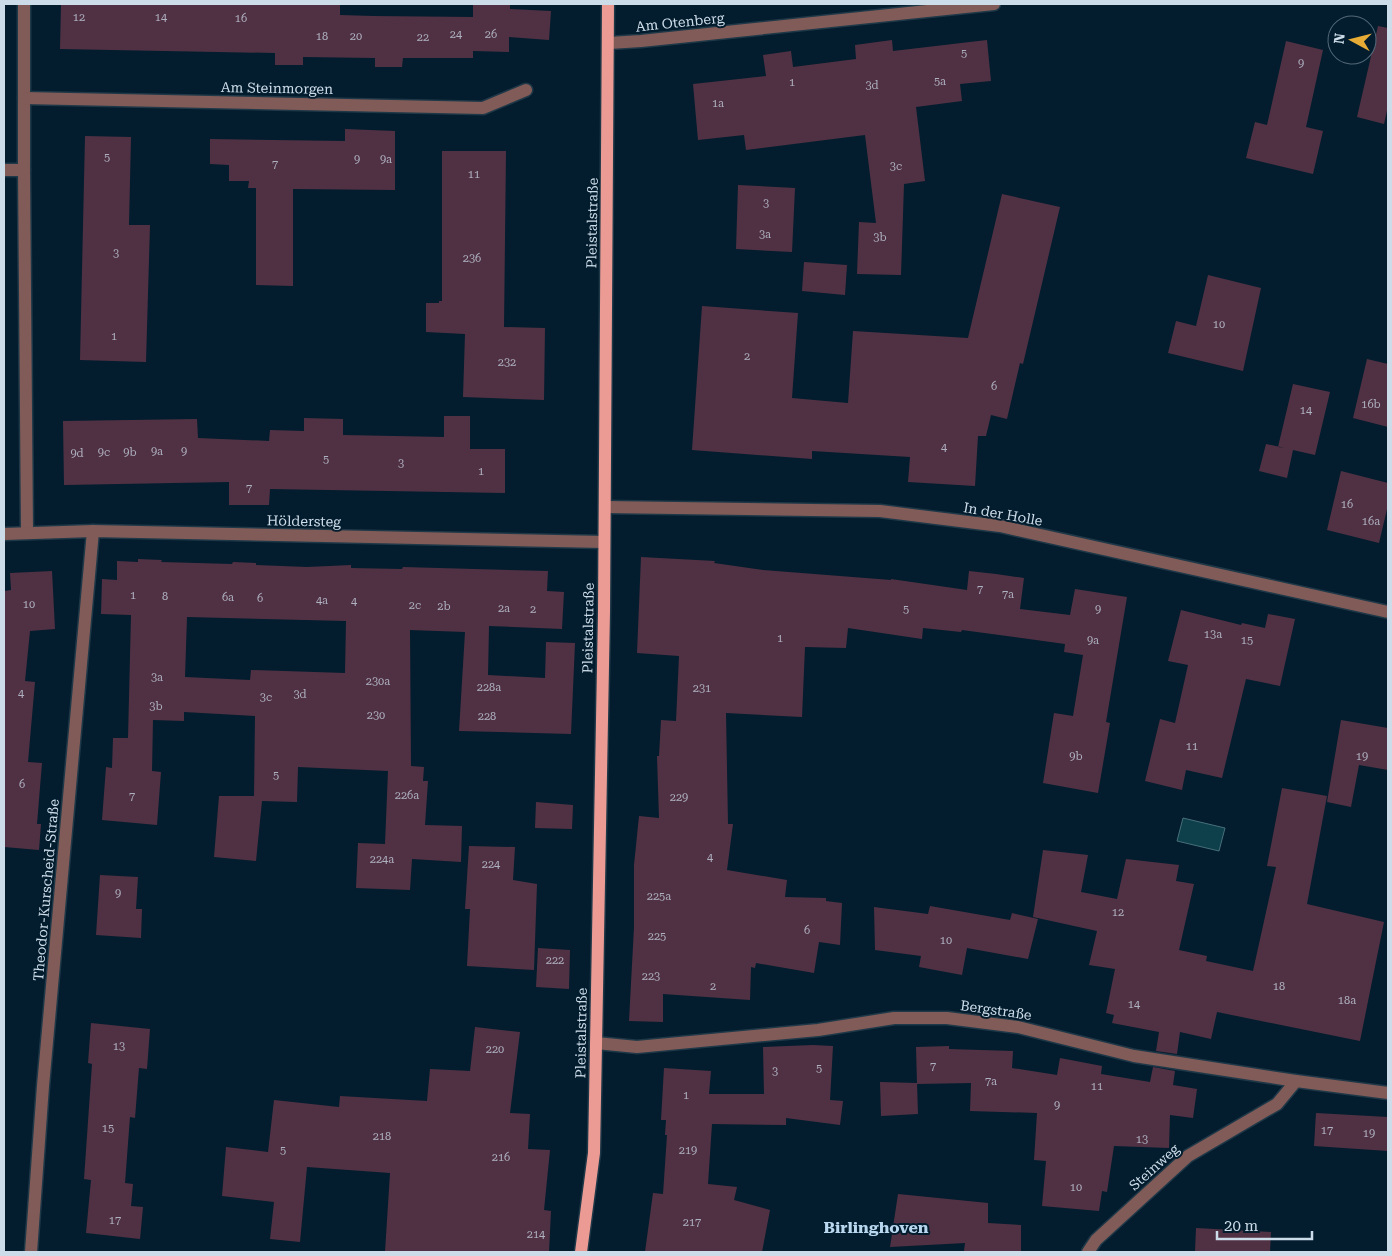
<svg xmlns="http://www.w3.org/2000/svg" width="1392" height="1256" viewBox="0 0 1392 1256" font-family="'Roboto Serif',serif">
<rect width="100%" height="100%" fill="#031d2e"/>
<polygon fill="#0e404b" stroke="#476f7a" points="1183,818 1225,828 1219,851 1177,841"/>
<g fill="#503143" fill-rule="evenodd">
<polygon points="61,4 340,4 340,15 373,16 473,17 473,4 510,4 510,9 551,11 549,40 509,37 509,52 473,51 473,58 403,58 402,67 375,67 375,58 303,57 303,65 275,65 275,53 60,49"/>
<polygon points="1378,26 1388,28 1388,106 1384,124 1357,117"/>
<polygon points="892,40 893,51 987,40 991,81 960,84 962,101 916,107 925,181 904,184 901,275 857,274 859,222 876,223 865,135 746,150 744,135 698,140 693,84 766,76 763,55 791,51 793,67 856,59 855,45"/>
<polygon points="1286,41 1323,50 1306,127 1323,131 1313,174 1246,158 1255,122 1267,125"/>
<polygon points="345,129 395,131 395,190 293,189 293,286 256,285 256,188 248,188 249,181 229,181 229,165 210,164 210,139 345,141"/>
<polygon points="85,136 131,137 129,225 150,225 146,362 80,360"/>
<polygon points="442,151 506,151 504,327 545,328 544,400 463,397 465,334 426,332 426,303 439,303 439,301 442,301"/>
<polygon points="738,185 795,188 792,252 736,249"/>
<polygon points="1002,194 1060,207 1023,364 1020,363 1007,419 991,415 986,436 978,436 975,486 908,482 910,457 812,451 812,459 692,450 702,306 798,313 792,398 848,403 853,331 968,338"/>
<polygon points="804,262 847,265 845,295 802,291"/>
<polygon points="1208,275 1261,288 1243,371 1168,353 1176,321 1196,326"/>
<polygon points="1367,359 1388,364 1388,427 1353,418"/>
<polygon points="1293,384 1330,392 1315,455 1293,450 1287,478 1259,471 1266,444 1285,448 1278,447"/>
<polygon points="444,416 470,416 470,449 505,449 505,493 270,489 269,505 229,505 229,482 64,485 63,421 197,419 198,438 269,441 270,430 304,431 304,418 343,419 343,435 444,437"/>
<polygon points="1341,471 1388,483 1388,505 1379,543 1327,530"/>
<polygon points="641,557 715,561 714,563 763,570 891,580 891,579 967,590 969,571 996,574 1024,578 1020,609 1070,615 1075,589 1127,597 1106,722 1110,723 1098,793 1043,783 1054,713 1073,716 1083,655 1064,652 1065,644 962,630 961,632 923,628 922,639 848,628 846,648 805,647 802,717 726,713 728,824 733,824 727,870 787,880 785,897 826,898 826,901 842,903 840,945 819,942 814,973 756,963 755,968 751,967 750,1000 663,994 663,1022 629,1021 634,927 634,865 639,816 659,818 657,756 659,756 661,720 676,721 679,656 637,653"/>
<path d="M138,559L162,560L161,562L232,564L233,562L256,563V565L307,567L351,565V568L402,569L403,567L548,571L547,591L564,592L562,629L489,626L488,675L545,678L546,642L575,643L571,734L459,731L465,632L410,630L411,766L424,767L423,781H428L425,825L462,826L461,862L412,859L410,890L356,888L358,843L385,844L388,771L298,767L297,802L262,801L256,861L214,857L219,796H254L255,716L184,712V721L153,720L152,771L161,772L157,825L102,820L106,767L112,768L113,738H128L131,615L101,614L102,579L117,580V561L138,562ZM187,617L346,621L345,673L251,670L250,680L185,677Z"/>
<polygon points="52,571 55,629 30,631 25,681 35,682 28,762 42,763 37,824 41,824 39,850 4,847 4,591 11,590 10,573"/>
<polygon points="1181,610 1241,625 1242,623 1265,628 1268,614 1295,619 1280,686 1246,679 1222,778 1186,770 1182,790 1145,781 1160,719 1175,723 1188,665 1168,661"/>
<polygon points="1341,720 1388,728 1388,770 1359,765 1351,807 1327,802"/>
<polygon points="1282,788 1327,796 1307,904 1384,922 1360,1041 1217,1012 1211,1039 1180,1032 1177,1054 1156,1051 1159,1032 1112,1023 1114,1015 1106,1013 1115,969 1089,965 1097,931 1033,917 1043,850 1088,855 1081,892 1117,899 1126,859 1179,865 1176,881 1194,884 1179,950 1207,956 1206,961 1253,971 1276,867 1267,866"/>
<polygon points="536,802 573,805 572,829 535,828"/>
<polygon points="469,846 515,847 513,880 537,884 534,970 467,966 470,909 465,909"/>
<polygon points="100,875 138,877 136,909 142,909 141,938 96,935"/>
<polygon points="930,906 1010,920 1012,913 1038,919 1028,959 967,948 962,975 919,967 921,956 875,950 874,907 928,914"/>
<polygon points="538,948 570,950 569,989 536,987"/>
<polygon points="91,1023 150,1029 147,1069 139,1068 135,1118 130,1117 125,1183 133,1184 131,1206 143,1207 140,1239 86,1233 91,1180 84,1179 92,1064 88,1063"/>
<polygon points="475,1027 520,1032 510,1113 530,1114 528,1149 550,1150 544,1210 551,1211 549,1252 385,1252 390,1173 307,1167 300,1242 270,1239 274,1202 222,1196 226,1147 268,1152 274,1100 339,1107 340,1096 427,1101 430,1069 470,1071"/>
<polygon points="813,1045 833,1046 830,1100 843,1101 840,1125 786,1118 786,1125 712,1124 708,1184 737,1187 734,1200 770,1210 762,1252 645,1252 653,1193 663,1194 667,1135 665,1135 666,1120 661,1120 664,1068 711,1071 709,1094 764,1094 763,1047"/>
<polygon points="949,1046 949,1049 1013,1051 1012,1068 1057,1075 1060,1058 1102,1066 1101,1074 1150,1082 1153,1067 1175,1071 1173,1085 1197,1089 1193,1118 1170,1115 1169,1148 1114,1146 1107,1192 1102,1191 1099,1211 1042,1206 1046,1161 1034,1160 1037,1113 970,1111 971,1083 917,1084 916,1047"/>
<polygon points="880,1082 917,1083 918,1114 881,1116"/>
<polygon points="1316,1113 1388,1117 1388,1151 1314,1146"/>
<polygon points="898,1194 988,1203 988,1223 1021,1225 1021,1252 964,1251 965,1243 890,1247"/>
<polygon points="1196,1228 1271,1232 1270,1252 1195,1252"/>
</g>
<g fill="none" stroke-linecap="round" stroke-linejoin="round">
<defs>
<g id="minor">
<polyline points="24,4 24,170 27,533"/>
<polyline points="609,43 641,41 994,4"/>
<polyline points="24,98 483,108 526,90"/>
<polyline points="4,170 24,170"/>
<polyline points="605,507 880,511 1000,526 1388,612"/>
<polyline points="4,534 93,531 604,542"/>
<polyline points="596,1043 637,1047 818,1030 894,1018 947,1018 1018,1027 1134,1056 1296,1081 1388,1093"/>
<polyline points="31,1252 43,1086 93,531"/>
<polyline points="1088,1252 1096,1240 1188,1156 1277,1104 1296,1081"/>
</g>
<polyline id="major" points="581,1252 594,1153 604,612 608,4"/>
</defs>
<use href="#minor" stroke="#1f3848" stroke-width="15"/>
<use href="#major" stroke="#1f3848" stroke-width="15"/>
<use href="#minor" stroke="#815b57" stroke-width="12"/>
<use href="#major" stroke="#eb9b94" stroke-width="12"/>
</g>
<g text-anchor="middle" dominant-baseline="central" stroke-width="4" stroke-linejoin="round" paint-order="stroke">
<g font-size="11" fill="#aeb1c0">
<text x="79" y="17">12</text>
<text x="161" y="17">14</text>
<text x="241" y="18">16</text>
<text x="456" y="34">24</text>
<text x="491" y="34">26</text>
<text x="322" y="36">18</text>
<text x="356" y="36">20</text>
<text x="423" y="37">22</text>
<text x="964" y="53">5</text>
<text x="1301" y="63">9</text>
<text x="940" y="81">5a</text>
<text x="792" y="82">1</text>
<text x="872" y="85">3d</text>
<text x="718" y="103">1a</text>
<text x="107" y="157">5</text>
<text x="357" y="159">9</text>
<text x="386" y="159">9a</text>
<text x="275" y="164">7</text>
<text x="896" y="166">3c</text>
<text x="474" y="174">11</text>
<text x="766" y="203">3</text>
<text x="765" y="234">3a</text>
<text x="880" y="237">3b</text>
<text x="116" y="253">3</text>
<text x="472" y="258">236</text>
<text x="1219" y="324">10</text>
<text x="114" y="336">1</text>
<text x="747" y="356">2</text>
<text x="507" y="362">232</text>
<text x="994" y="386">6</text>
<text x="1371" y="404">16b</text>
<text x="1306" y="410">14</text>
<text x="944" y="447">4</text>
<text x="157" y="451">9a</text>
<text x="184" y="451">9</text>
<text x="104" y="452">9c</text>
<text x="130" y="452">9b</text>
<text x="77" y="453">9d</text>
<text x="326" y="459">5</text>
<text x="401" y="463">3</text>
<text x="481" y="471">1</text>
<text x="249" y="488">7</text>
<text x="1347" y="504">16</text>
<text x="1371" y="521">16a</text>
<text x="980" y="589">7</text>
<text x="1008" y="594">7a</text>
<text x="133" y="595">1</text>
<text x="165" y="596">8</text>
<text x="228" y="597">6a</text>
<text x="260" y="598">6</text>
<text x="322" y="600">4a</text>
<text x="354" y="601">4</text>
<text x="29" y="604">10</text>
<text x="415" y="605">2c</text>
<text x="444" y="606">2b</text>
<text x="504" y="608">2a</text>
<text x="533" y="609">2</text>
<text x="906" y="609">5</text>
<text x="1098" y="609">9</text>
<text x="1213" y="634">13a</text>
<text x="780" y="638">1</text>
<text x="1093" y="640">9a</text>
<text x="1247" y="640">15</text>
<text x="157" y="677">3a</text>
<text x="378" y="681">230a</text>
<text x="489" y="687">228a</text>
<text x="702" y="688">231</text>
<text x="21" y="693">4</text>
<text x="300" y="694">3d</text>
<text x="266" y="697">3c</text>
<text x="156" y="706">3b</text>
<text x="376" y="715">230</text>
<text x="487" y="716">228</text>
<text x="1192" y="746">11</text>
<text x="1076" y="756">9b</text>
<text x="1362" y="756">19</text>
<text x="276" y="775">5</text>
<text x="22" y="784">6</text>
<text x="407" y="795">226a</text>
<text x="132" y="796">7</text>
<text x="679" y="797">229</text>
<text x="710" y="857">4</text>
<text x="382" y="859">224a</text>
<text x="491" y="864">224</text>
<text x="118" y="893">9</text>
<text x="659" y="896">225a</text>
<text x="1118" y="912">12</text>
<text x="807" y="930">6</text>
<text x="657" y="936">225</text>
<text x="946" y="940">10</text>
<text x="555" y="960">222</text>
<text x="651" y="976">223</text>
<text x="713" y="986">2</text>
<text x="1279" y="986">18</text>
<text x="1347" y="1000">18a</text>
<text x="1134" y="1004">14</text>
<text x="119" y="1046">13</text>
<text x="495" y="1049">220</text>
<text x="933" y="1066">7</text>
<text x="819" y="1068">5</text>
<text x="775" y="1071">3</text>
<text x="991" y="1081">7a</text>
<text x="1097" y="1086">11</text>
<text x="686" y="1095">1</text>
<text x="1057" y="1105">9</text>
<text x="108" y="1128">15</text>
<text x="1327" y="1130">17</text>
<text x="1369" y="1133">19</text>
<text x="382" y="1136">218</text>
<text x="1142" y="1139">13</text>
<text x="283" y="1150">5</text>
<text x="688" y="1150">219</text>
<text x="501" y="1157">216</text>
<text x="1076" y="1187">10</text>
<text x="115" y="1220">17</text>
<text x="692" y="1222">217</text>
<text x="536" y="1234">214</text>
</g>
<g font-size="14" fill="#cddce9" stroke="#031d2e">
<text transform="translate(680 22) rotate(-6)">Am Otenberg</text>
<text transform="translate(277 88) rotate(1)">Am Steinmorgen</text>
<text transform="translate(592 223) rotate(-89)">Pleistalstraße</text>
<text transform="translate(1003 514) rotate(10)">In der Holle</text>
<text transform="translate(304 521) rotate(1)">Höldersteg</text>
<text transform="translate(588 628) rotate(-89)">Pleistalstraße</text>
<text transform="translate(46 890) rotate(-85)">Theodor-Kurscheid-Straße</text>
<text transform="translate(996 1010) rotate(8)">Bergstraße</text>
<text transform="translate(581 1033) rotate(-89)">Pleistalstraße</text>
<text transform="translate(1154 1167) rotate(-42)">Steinweg</text>
</g>
<g font-size="16" font-weight="bold" fill="#b9d8f0" stroke="#031d2e">
<text x="876" y="1227">Birlinghoven</text>
</g>
</g>
<rect width="1392" height="1256" fill="none" stroke="#cddce9" stroke-width="10"/>
<g transform="translate(1352 40) rotate(277)"><circle r="24" fill="#031d2e" stroke="#546979"/>
<path d="M0-4L9 19L0 12L-9 19Z" fill="#e6ac36"/>
<text y="-8" font-size="14" font-weight="bold" text-anchor="middle" fill="#cddce9">N</text>
</g>
<path d="M1217 1231v8h95v-8" fill="none" stroke="#cddce9" stroke-width="2.5"/>
<text x="1224" y="1231" font-size="15" fill="#cddce9" stroke="#031d2e" stroke-width="4" paint-order="stroke">20 m</text>
</svg>
